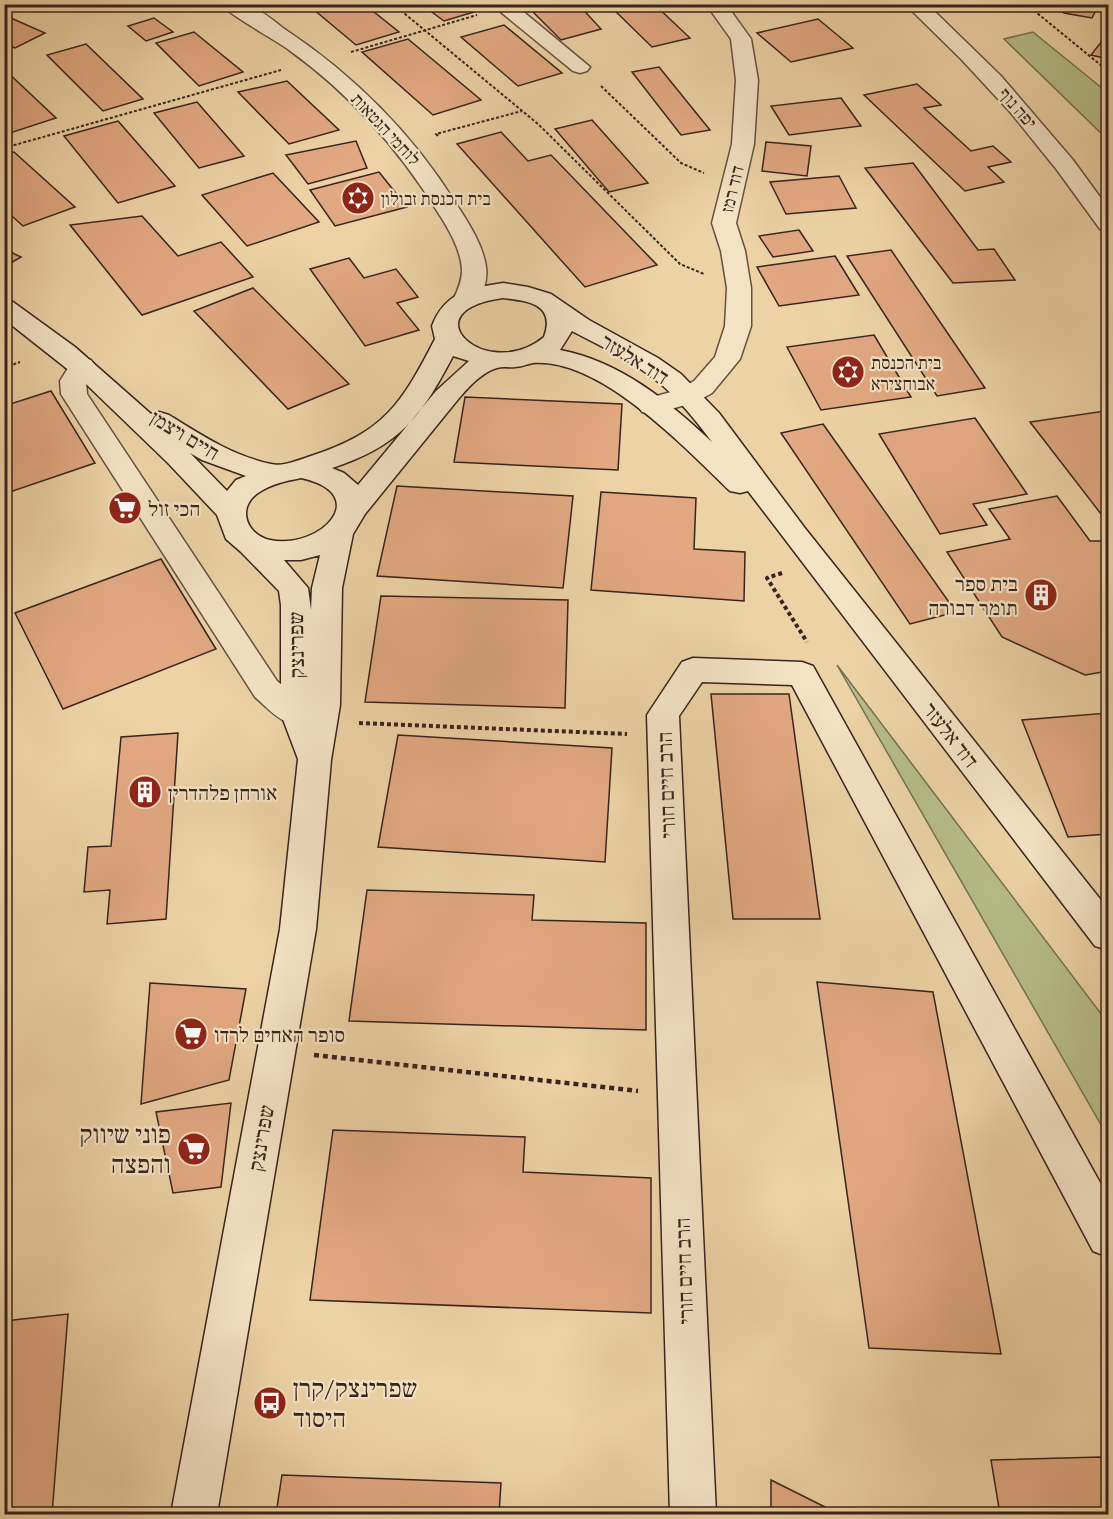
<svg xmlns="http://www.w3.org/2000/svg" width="1113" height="1519" viewBox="0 0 1113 1519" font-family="'EB Garamond','Frank Ruhl Libre',serif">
<rect width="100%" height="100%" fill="#ecd2a5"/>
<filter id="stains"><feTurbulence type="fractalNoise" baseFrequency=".00333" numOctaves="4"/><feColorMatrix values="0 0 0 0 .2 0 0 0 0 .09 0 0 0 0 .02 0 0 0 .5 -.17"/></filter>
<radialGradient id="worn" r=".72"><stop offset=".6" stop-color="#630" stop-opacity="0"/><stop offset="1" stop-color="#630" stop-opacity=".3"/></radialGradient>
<g fill="#b6bd88" stroke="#777052" stroke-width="1.5">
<polygon points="1033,32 1108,93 1108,140 1004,39"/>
<polygon points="837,665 1108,1023 1108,1137"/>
</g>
<g fill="#e2a882" stroke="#38241d" stroke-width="1.5">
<polygon points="307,4 364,4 399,32 356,45"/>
<polygon points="421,4 463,4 474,12 444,21"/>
<polygon points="578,4 601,29 561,40 526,5"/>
<polygon points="608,4 654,4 690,38 652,47"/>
<polygon points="1055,4 1099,4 1092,18 1064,13"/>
<polygon points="4,15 45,33 15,48 4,43"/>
<polygon points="154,18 173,32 146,41 128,26"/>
<polygon points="818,19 853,48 791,62 757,33"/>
<polygon points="504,25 562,73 518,86 461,37"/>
<polygon points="194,32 243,72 199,86 156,43"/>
<polygon points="408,39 481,100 433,115 362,52"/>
<polygon points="1108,40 1108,59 1091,55 1102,41"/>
<polygon points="86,44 143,99 103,111 47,55"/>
<polygon points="659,67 710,130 681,135 632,72"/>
<polygon points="4,69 56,118 10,133 4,127"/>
<polygon points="287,81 339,130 289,144 238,92"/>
<polygon points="917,84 941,105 924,108 971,151 993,146 1011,162 988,167 1004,182 965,191 864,95"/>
<polygon points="841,98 861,126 789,135 771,106"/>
<polygon points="197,102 244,156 199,168 154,113"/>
<polygon points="592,120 648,183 609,192 555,129"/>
<polygon points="118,121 175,186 118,203 64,136"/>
<polygon points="501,132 528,161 551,155 657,265 585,287 457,144"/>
<polygon points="356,141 367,168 308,184 286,155"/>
<polygon points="766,142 811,146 807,176 762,171"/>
<polygon points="14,152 75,207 23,226 4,209 4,155"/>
<polygon points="913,163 978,250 994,249 1015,280 953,283 865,168"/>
<polygon points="379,172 407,207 335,226 310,190"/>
<polygon points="273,173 319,222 247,246 202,195"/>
<polygon points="839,176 856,208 786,214 770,182"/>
<polygon points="142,216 178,256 221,242 253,277 142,315 70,225"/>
<polygon points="799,230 813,251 773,257 759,236"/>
<polygon points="4,249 21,257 4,267"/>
<polygon points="891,250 985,388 937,396 847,256"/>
<polygon points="835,256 859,295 779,306 757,267"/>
<polygon points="349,258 364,278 396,269 418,297 397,303 419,330 365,346 310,269"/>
<polygon points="253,288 349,384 288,409 194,311"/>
<polygon points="874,335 911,397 821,410 787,347"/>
<polygon points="51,391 95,463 4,494 4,406"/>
<polygon points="465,397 622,404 618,470 454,462"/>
<polygon points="1105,411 1108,416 1108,523 1030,422"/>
<polygon points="975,418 1027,494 973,504 987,525 940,534 879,434"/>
<polygon points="823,424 956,612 910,624 781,433"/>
<polygon points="397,486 573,496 563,588 377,576"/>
<polygon points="601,492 696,498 694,549 745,552 744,601 591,590"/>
<polygon points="1057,496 1090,541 1108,541 1108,671 1085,675 1002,637 947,552 1010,539 989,509"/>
<polygon points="161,559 216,649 63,709 15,613"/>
<polygon points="381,596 568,600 565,708 365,702"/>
<polygon points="711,694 789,694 820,919 733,919"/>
<polygon points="1108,713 1108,834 1068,837 1022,720"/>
<polygon points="178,733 166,919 107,924 110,890 84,892 88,847 111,846 121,737"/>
<polygon points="398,735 612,748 605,862 378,847"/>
<polygon points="367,890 534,895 532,920 646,923 646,1030 349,1021"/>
<polygon points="817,982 933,992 1001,1354 869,1348"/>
<polygon points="150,983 246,989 229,1080 141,1104"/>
<polygon points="231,1103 221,1187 173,1193 156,1112"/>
<polygon points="333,1130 525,1137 523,1172 651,1178 651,1313 310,1300"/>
<polygon points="68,1314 52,1514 4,1514 4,1321"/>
<polygon points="1101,1457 1108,1489 1108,1514 1000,1514 991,1460"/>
<polygon points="282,1475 501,1483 499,1514 276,1514"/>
<polygon points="771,1480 839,1514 771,1514"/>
</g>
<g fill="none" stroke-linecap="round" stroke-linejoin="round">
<defs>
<g id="street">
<path d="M221,4C229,4 237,3 244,4C257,7 273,20 283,28C354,75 412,133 457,205C469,224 483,245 486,267C488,281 483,294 475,305L466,308L457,305L453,300C458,290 462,281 462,270C461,249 448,228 437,211C398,148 350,94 289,50C276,40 229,15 221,4Z"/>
<polygon points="491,4 514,4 590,67 587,71 580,73 573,71"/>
<polygon points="706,4 726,4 751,39 758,80 754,144 736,223 745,251 751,288 751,326 740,359 712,393 696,402 660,412 651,414 642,412 638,406 642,400 678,390 694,381 715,357 725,326 727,288 721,251 712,223 732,144 736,80 731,39"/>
<polygon points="905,4 927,4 1001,76 1073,160 1108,208 1108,231 1100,229 1057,170 1011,113 961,59"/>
<path d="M82,358L91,360L95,366L86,381L87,394L277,681L308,705L313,714L308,723C286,730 271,711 255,697L61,394L60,381L73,360Z"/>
</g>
<g id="secondary">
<path d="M503,283L528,287L551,294L589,320L658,358L681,374L719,413L804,527L1108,909V950L1095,946L748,491L740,493L730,491C685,448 601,358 533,363C527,364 521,367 515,367C509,368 503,366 497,368C481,372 465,391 455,403L365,514L353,534L342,588L340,705L331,760L316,929L217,1514H171L280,929L298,759L281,714V605L279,591L241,552L226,539L217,515L168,463L85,383L4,319V300L13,302L75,347L151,414L159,412L169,415C201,435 233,456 271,464C283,467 299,460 311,456C384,432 401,405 435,339L432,326C445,292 470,288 503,283ZM503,298C528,301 556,304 544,337C488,384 406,311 503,298ZM572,331C602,347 637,363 663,386C681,402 697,422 712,442C669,402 620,361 560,350ZM453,356L469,361L436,391L358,485L344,473L332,468C400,446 421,417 453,356ZM190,453L202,460L246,476L236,480L227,491ZM301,478C374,494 321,550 270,540C247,535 236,508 258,493C271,484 286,481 301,478ZM320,555L312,588L311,610L308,588L284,560H301Z"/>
<polygon points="693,658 802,662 813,666 1108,1197 1108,1257 1093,1251 792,685 702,682 679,716 716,1514 670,1514 647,715 682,662"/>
</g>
</defs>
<use href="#street" stroke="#65503f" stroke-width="3"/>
<use href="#secondary" stroke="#38241d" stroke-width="3"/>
<g stroke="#38241d" stroke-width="2" stroke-dasharray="3 2" stroke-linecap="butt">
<polyline points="393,4 538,124 680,264 704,274"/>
<polyline points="1026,4 1108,71"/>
<polyline points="351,52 477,15"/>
<polyline points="601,86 681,163 704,173"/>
<polyline points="438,136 436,134 522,111"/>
<polyline points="4,148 281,70"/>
<polyline points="4,368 20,362"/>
</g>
<g stroke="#38241d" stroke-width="4" stroke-dasharray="4 3" stroke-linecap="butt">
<polyline points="782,573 767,578 807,642"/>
<polyline points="359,723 627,734"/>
</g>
<polyline stroke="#38241d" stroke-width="4.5" stroke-dasharray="5 4" stroke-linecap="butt" points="314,1055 638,1091"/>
<use href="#street" fill="#f3e2c4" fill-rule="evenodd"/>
<use href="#secondary" fill="#f3e2c4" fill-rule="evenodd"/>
</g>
<defs>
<symbol id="synagogue-disc" viewBox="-11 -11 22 22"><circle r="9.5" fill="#8f2418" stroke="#f3e2c4"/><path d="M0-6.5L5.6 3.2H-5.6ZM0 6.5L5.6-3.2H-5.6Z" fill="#fff"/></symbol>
<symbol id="supermarket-disc" viewBox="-11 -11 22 22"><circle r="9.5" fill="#8f2418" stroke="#f3e2c4"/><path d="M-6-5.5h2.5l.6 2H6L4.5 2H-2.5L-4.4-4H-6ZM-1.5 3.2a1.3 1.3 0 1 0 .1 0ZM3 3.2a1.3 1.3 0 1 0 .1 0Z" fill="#fff"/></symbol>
<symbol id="building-disc" viewBox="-11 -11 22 22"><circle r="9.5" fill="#8f2418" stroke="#f3e2c4"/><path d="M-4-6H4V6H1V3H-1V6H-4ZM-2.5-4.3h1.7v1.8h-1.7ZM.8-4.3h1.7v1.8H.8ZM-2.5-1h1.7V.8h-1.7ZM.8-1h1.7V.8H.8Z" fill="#fff"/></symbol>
<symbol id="bus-disc" viewBox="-11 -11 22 22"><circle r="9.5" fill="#8f2418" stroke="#f3e2c4"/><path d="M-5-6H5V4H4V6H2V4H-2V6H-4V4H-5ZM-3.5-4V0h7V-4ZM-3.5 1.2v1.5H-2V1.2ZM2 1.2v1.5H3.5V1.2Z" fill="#fff"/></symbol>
</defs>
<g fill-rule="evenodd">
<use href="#synagogue-disc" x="339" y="179" width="38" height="38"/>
<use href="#synagogue-disc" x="829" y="353" width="38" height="38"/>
<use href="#supermarket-disc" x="106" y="489" width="38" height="38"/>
<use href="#building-disc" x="1022" y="576" width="38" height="38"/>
<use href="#building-disc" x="126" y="773" width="38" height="38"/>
<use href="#supermarket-disc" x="172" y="1015" width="38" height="38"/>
<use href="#supermarket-disc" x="175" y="1130" width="38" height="38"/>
<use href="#bus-disc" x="251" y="1384" width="38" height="38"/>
</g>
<g text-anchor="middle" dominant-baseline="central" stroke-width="4.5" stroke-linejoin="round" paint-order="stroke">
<g font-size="18" fill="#38241d" stroke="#f3e2c4">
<text transform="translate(1018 108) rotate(49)">יפה נוף</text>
<text transform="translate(386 129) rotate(47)">לוחמי הגטאות</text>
<text transform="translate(732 189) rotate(-76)">דוד רמז</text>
</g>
<g font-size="18" fill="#38241d" stroke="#f3e2c4" text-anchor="start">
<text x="381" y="198">בית הכנסת זבולון</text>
<text x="871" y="362">בית הכנסת<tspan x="871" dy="21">אבוחצירא</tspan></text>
</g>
<g font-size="21" fill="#38241d" stroke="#f3e2c4">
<text transform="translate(635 359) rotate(32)">דוד אלעזר</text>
<text transform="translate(185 435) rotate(31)">חיים ויצמן</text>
<text transform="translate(296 645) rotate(-91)">שפרינצק</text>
<text transform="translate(951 735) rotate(52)">דוד אלעזר</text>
<text transform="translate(666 785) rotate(-92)">הרב חיים חורי</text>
<text transform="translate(261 1138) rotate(-80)">שפרינצק</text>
<text transform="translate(684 1271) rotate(-92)">הרב חיים חורי</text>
</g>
<g font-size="21" fill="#38241d" stroke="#f3e2c4" text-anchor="start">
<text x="148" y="508">הכי זול</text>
<text x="1018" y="583" text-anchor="end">בית ספר<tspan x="1018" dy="24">תומר דבורה</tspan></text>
<text x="168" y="792">אורחן פלהדרין</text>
<text x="214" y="1034">סופר האחים לרדו</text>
</g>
<g font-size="26" fill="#38241d" stroke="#f3e2c4" text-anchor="end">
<text x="171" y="1134">פוני שיווק<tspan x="171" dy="30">והפצה</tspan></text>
<text x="293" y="1388" text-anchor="start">שפרינצק/קרן<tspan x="293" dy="30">היסוד</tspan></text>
</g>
</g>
<rect width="1113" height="1519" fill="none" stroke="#ecd2a5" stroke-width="24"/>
<rect x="6" y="6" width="1101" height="1507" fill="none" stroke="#38241d" stroke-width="3"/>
<rect x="12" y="12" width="1089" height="1495" fill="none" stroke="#38241d" stroke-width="1.5"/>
<rect width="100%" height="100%" filter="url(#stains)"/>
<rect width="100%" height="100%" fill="url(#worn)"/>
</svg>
